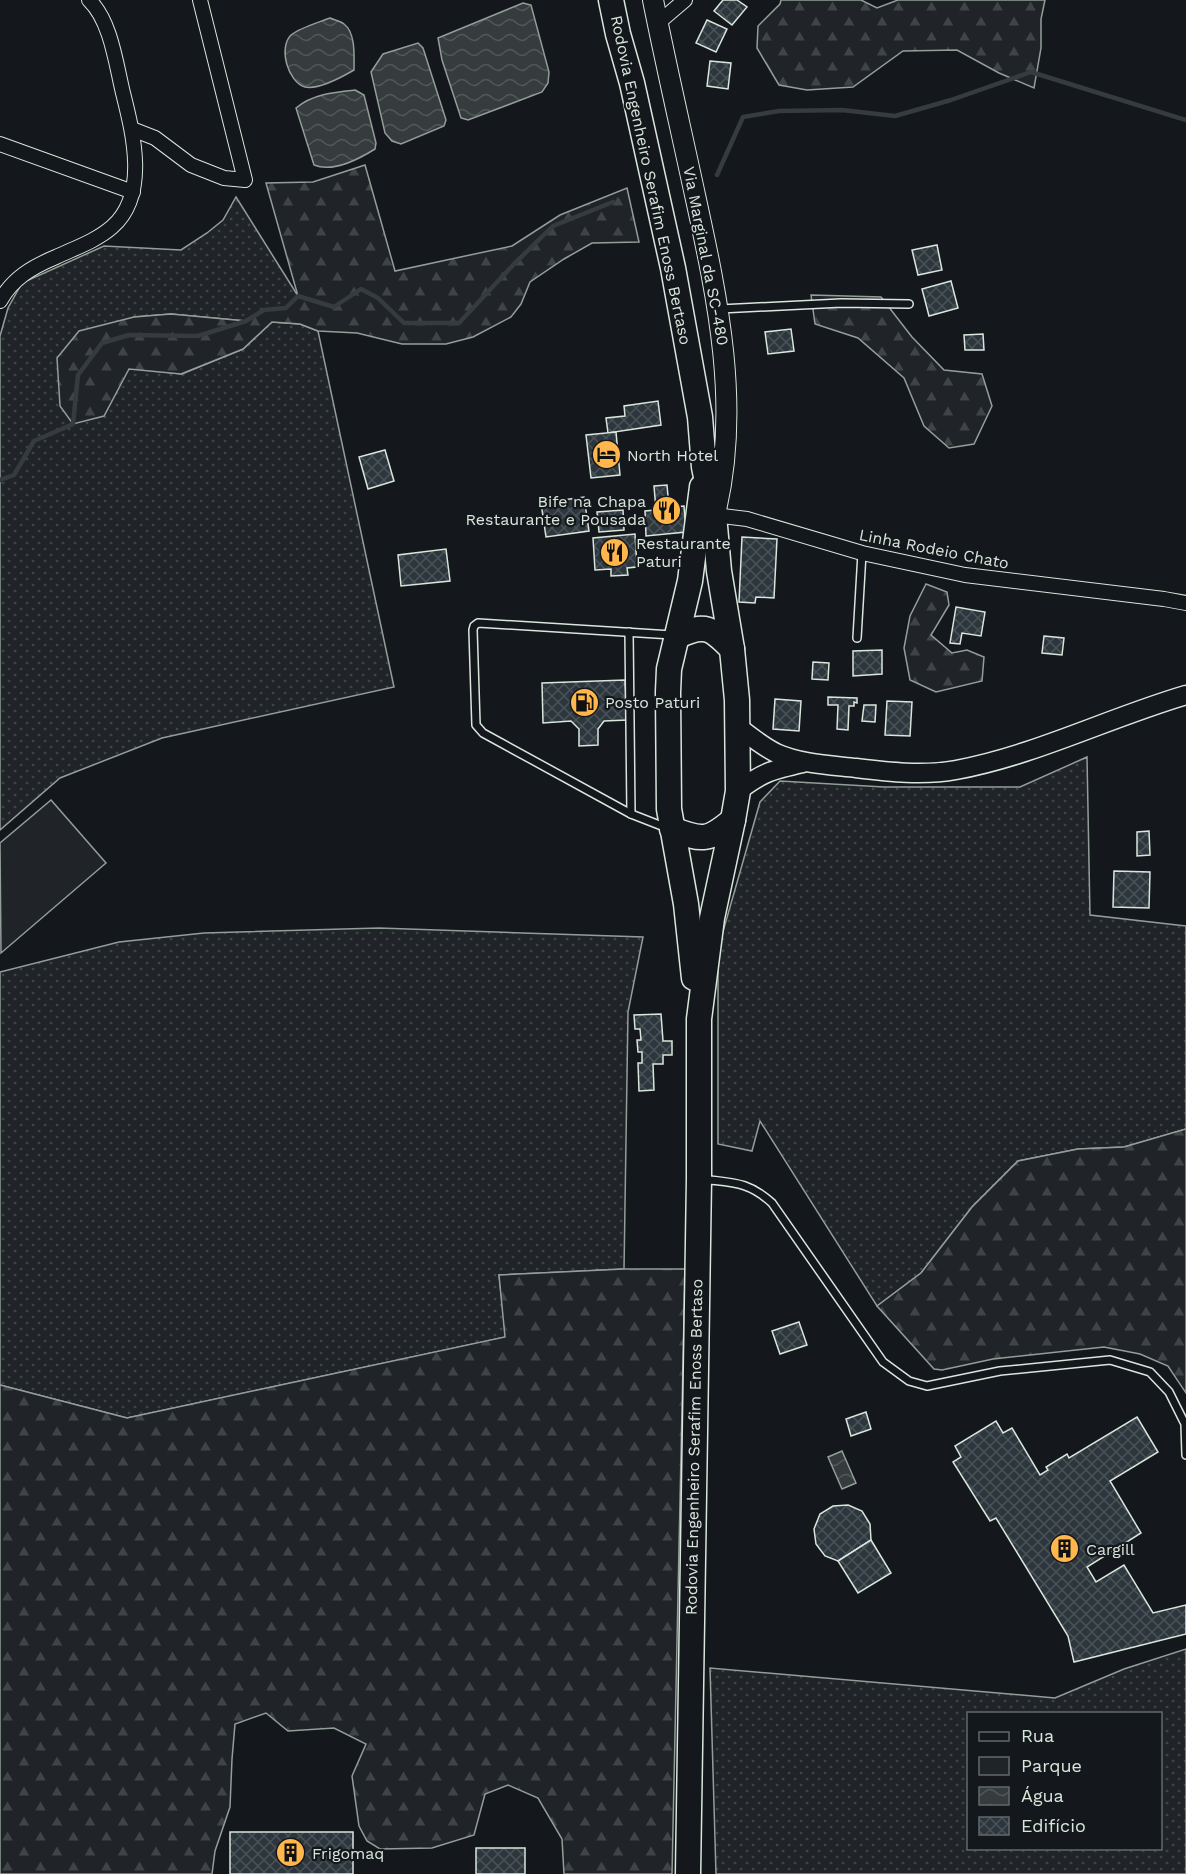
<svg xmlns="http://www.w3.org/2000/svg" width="1186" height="1874" viewBox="0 0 1186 1874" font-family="'Work Sans',sans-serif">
<defs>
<pattern id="grass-dots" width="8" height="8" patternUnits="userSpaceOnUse" patternTransform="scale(1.5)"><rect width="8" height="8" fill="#202428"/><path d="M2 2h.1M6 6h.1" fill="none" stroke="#404447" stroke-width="1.8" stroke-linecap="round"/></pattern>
<pattern id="forest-firs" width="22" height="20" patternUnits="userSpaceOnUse" patternTransform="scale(1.5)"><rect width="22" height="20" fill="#202428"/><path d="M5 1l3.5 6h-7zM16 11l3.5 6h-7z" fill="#404447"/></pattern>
<pattern id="water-waves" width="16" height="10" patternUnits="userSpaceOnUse" patternTransform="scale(1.5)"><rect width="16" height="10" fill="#363b3e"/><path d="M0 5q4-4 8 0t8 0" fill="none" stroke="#525759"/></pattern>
<pattern id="building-cross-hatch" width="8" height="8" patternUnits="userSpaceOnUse" patternTransform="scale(1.5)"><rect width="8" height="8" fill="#2c363c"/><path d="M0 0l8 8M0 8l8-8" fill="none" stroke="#4a5358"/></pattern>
</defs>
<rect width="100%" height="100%" fill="#14181c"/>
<g fill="url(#grass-dots)" stroke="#939e99" stroke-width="1.5" fill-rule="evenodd">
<polygon points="236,197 298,296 286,308 264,310 246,321 171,314 134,317 129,368 182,374 243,349 272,322 300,324 318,331 394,687 162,738 60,778 0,830 0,336 8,308 22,283 104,246 181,250 207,233 223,220"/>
<polygon points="1087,757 1090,915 1186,926 1186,1129 1124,1147 1078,1149 1018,1161 972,1207 921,1273 877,1306 760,1121 752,1151 718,1144 718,949 760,802 780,781 884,787 1020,787"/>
<polygon points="379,928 643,937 628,1012 624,1269 499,1275 506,1337 127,1418 0,1385 0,972 119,942 204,933"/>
<path d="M1186,1649V1874H716L710,1668L1055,1698L1124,1669ZM968,1714H1160V1848H968Z"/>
</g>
<g fill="url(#forest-firs)" stroke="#939e99" stroke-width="1.5">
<polygon points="781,0 861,0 877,8 898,0 1045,0 1041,19 1041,48 1034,88 999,73 957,50 903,51 853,87 807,90 779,85 757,48 758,26 780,4"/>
<polygon points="365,165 395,271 512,246 560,215 627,188 639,242 592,243 564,259 530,282 521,304 511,317 473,337 446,344 402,344 357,333 318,331 300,324 272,322 243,349 181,374 129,369 104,416 73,424 60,406 57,358 79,331 134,317 171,314 246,321 264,310 286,308 298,296 266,183 313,182"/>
<polygon points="811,295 881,297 912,337 944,370 982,374 992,406 974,444 949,448 924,426 904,378 858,338 815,324"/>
<polygon points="926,584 947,592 949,605 931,635 952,653 967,650 984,657 982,681 936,692 910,680 904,648 910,616"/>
<polygon points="1186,1129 1186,1393 1168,1366 1140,1354 1104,1347 993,1359 942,1370 934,1369 877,1306 921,1273 972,1207 1018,1161 1078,1149 1124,1147"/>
<polygon points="624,1269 685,1269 672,1874 564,1874 562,1839 538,1798 508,1785 485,1794 474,1835 432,1848 380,1849 367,1841 359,1826 352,1776 366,1744 334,1728 288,1731 266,1713 235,1724 232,1759 230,1807 215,1851 212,1874 0,1874 0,1385 127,1418 505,1337 499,1275"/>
</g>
<polygon fill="#202428" stroke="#939e99" stroke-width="1.5" points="51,800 106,863 1,953 0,843"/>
<g fill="url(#water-waves)" stroke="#939e99" stroke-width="1.5">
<polygon points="523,3 531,5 549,72 548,83 542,92 468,120 461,118 442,60 438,38"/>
<path d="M330,18C334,20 340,21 344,24C356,33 354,57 354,70C342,77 319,90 305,87C288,82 278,48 291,35C299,28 320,22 330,18Z"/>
<polygon points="418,43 423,48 446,120 444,126 401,144 392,141 385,133 371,72 383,54"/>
<path d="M355,90L364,95L376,143L375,149C359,159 333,173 314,165L296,108C312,94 335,92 355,90Z"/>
<polygon points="842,1451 856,1483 842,1489 828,1457"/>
</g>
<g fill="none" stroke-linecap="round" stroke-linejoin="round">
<g stroke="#363b3e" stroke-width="4.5">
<polyline points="717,175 743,117 779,111 842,110 895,116 951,100 1031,72 1186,120"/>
<polyline points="0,480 14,475 34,441 73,424 78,375 102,343 129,335 198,336 246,321 264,310 286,308 298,296 334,307 361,289 378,298 404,323 459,323 514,264 553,226 613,202"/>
</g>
</g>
<g fill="url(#building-cross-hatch)" stroke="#d8e6dc" stroke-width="1.5">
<polygon points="723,0 737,0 747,7 732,25 714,11"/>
<polygon points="707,20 727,29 716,52 696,43"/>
<polygon points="710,61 731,63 728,89 707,86"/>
<polygon points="937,245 942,270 918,275 912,250"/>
<polygon points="951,281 958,308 929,316 922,289"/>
<polygon points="791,329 794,351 768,354 765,332"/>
<polygon points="983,334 984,350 965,350 964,335"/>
<polygon points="658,401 661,425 608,433 606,418 625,416 624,406"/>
<polygon points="616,432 620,475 591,478 586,435"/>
<polygon points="385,450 394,481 368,489 359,457"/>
<polygon points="667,485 669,507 684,506 686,532 646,536 645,511 656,510 654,486"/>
<polygon points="584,497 589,531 546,537 541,503"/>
<polygon points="623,510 624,530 599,532 597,512"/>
<polygon points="635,534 637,567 627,568 628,575 611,576 611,569 595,570 593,538"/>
<polygon points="742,537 777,539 774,598 756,597 755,603 739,602"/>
<polygon points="446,549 450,581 401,586 398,555"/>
<polygon points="956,607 985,612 981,636 962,633 960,644 950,643"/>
<polygon points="1044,636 1064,638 1062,655 1042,653"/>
<polygon points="882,650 882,674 853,676 853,651"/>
<polygon points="813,662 829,663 828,680 812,679"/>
<polygon points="625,680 627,720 604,721 598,729 598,745 579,746 579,729 571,721 543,723 542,683"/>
<polygon points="828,697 857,698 857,703 854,702 854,706 849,706 848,730 837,729 838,705 828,705"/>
<polygon points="775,699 801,701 799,731 773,729"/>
<polygon points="887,701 912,702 910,736 885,735"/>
<polygon points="864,705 876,705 875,722 862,721"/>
<polygon points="1149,831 1150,855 1137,856 1137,832"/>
<polygon points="1114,871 1150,872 1149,908 1113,907"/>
<polygon points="661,1014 663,1041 672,1041 672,1055 663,1055 663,1064 653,1064 654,1090 639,1091 638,1063 642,1063 642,1052 638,1052 637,1040 641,1040 640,1029 635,1029 634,1015"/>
<polygon points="799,1322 807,1345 780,1354 772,1331"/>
<polygon points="866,1412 871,1429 851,1436 846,1419"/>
<polygon points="1137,1417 1158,1452 1110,1481 1141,1533 1087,1567 1096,1582 1124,1565 1153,1613 1186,1605 1186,1634 1074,1662 1068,1636 996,1518 990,1521 953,1462 961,1457 955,1446 996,1421 1003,1433 1012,1428 1040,1475 1048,1470 1046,1467 1067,1454 1069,1458"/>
<polygon points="848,1505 862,1511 870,1524 871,1540 838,1561 825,1556 816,1544 814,1529 820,1514 833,1506"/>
<polygon points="871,1540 891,1573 858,1593 838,1561"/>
<rect x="230" y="1832" width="123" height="42"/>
<rect x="476" y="1848" width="49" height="26"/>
</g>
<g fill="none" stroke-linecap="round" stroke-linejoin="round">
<defs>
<g id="service">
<polyline points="720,309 841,303 909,304"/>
<polyline points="629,632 631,814"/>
<polyline points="857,638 862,553"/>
<polyline points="667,828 631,814 483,733 476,725 473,630 474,626 478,623 672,635"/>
<path d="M702,1179C732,1183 748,1181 772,1203L883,1362L909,1381L927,1386L1000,1371L1110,1360L1150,1372L1169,1392L1185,1424L1186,1455"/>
</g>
<g id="minor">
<polyline points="658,23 685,0"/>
<polyline points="132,129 155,138 191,165 224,178 245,180 200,0"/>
<polyline points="0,144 133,192"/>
<path d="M0,301C13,278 32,267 56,257C75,248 96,241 112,227C149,195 133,133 123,93C116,64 111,21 89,0"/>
<polyline points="714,515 747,519 862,553 965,575 1164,599 1186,603"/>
</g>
<g id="tertiary">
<path d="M738,727C750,736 762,746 776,753C801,764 829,765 856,768C889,772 923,776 956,770C1036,755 1108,718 1186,695"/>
<path d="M738,791C763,772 772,770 803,763"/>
</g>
<path id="secondary" d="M653,0C666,65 681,130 695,195C718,300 741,408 715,514"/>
<g id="trunk">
<polyline points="611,0 618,34 632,83 673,268 700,417 704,467 714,515 719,571 732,649 737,700 738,791 733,820 712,918 699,1019 699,1179 688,1874"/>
<path d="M678,636C705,623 712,628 732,649"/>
<path d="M672,829C703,841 708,841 733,820"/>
<polyline points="694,978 686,904 669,809 668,692 669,669 690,581 702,487"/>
</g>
</defs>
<use href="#service" stroke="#d8e6dc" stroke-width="10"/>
<use href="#minor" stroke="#d8e6dc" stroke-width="16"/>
<use href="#tertiary" stroke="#d8e6dc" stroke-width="21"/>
<use href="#secondary" stroke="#d8e6dc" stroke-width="22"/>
<use href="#trunk" stroke="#d8e6dc" stroke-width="27"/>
<use href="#service" stroke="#14181c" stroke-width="7"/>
<use href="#minor" stroke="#14181c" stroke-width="14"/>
<use href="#tertiary" stroke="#14181c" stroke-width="18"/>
<use href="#secondary" stroke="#14181c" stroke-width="20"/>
<use href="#trunk" stroke="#14181c" stroke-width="24"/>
</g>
<defs>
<symbol id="hotel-disc" viewBox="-11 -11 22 22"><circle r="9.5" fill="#ffb74d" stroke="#14181c"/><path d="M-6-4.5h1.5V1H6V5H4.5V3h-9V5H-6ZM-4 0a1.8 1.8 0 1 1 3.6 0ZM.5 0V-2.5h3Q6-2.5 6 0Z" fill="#111"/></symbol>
<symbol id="restaurant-disc" viewBox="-11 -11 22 22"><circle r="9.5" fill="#ffb74d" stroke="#14181c"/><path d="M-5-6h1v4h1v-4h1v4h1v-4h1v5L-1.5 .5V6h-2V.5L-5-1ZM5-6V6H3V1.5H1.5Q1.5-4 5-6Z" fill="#111"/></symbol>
<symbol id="fuel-disc" viewBox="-11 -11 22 22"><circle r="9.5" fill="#ffb74d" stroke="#14181c"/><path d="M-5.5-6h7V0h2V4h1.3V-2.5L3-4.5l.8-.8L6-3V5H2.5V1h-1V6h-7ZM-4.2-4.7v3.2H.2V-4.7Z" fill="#111"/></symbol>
<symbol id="building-disc" viewBox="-11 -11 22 22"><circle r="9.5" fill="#ffb74d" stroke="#14181c"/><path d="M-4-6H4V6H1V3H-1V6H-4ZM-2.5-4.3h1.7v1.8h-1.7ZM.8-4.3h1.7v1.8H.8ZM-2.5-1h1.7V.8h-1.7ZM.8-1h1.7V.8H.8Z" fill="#111"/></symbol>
</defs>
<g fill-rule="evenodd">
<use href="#hotel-disc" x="590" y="438" width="33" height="33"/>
<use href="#restaurant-disc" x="650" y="494" width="33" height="33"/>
<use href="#restaurant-disc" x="598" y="536" width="33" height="33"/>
<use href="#fuel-disc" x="568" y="686" width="33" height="33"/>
<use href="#building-disc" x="1048" y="1532" width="33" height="33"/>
<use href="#building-disc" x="274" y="1836" width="33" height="33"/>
</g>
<g text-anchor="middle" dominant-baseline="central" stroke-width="4.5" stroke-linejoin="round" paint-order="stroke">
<g font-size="16" fill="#d8e6dc" stroke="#14181c">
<text transform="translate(651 180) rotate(78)">Rodovia Engenheiro Serafim Enoss Bertaso</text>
<text transform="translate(706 256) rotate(79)">Via Marginal da SC-480</text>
<text transform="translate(934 549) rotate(11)">Linha Rodeio Chato</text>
<text transform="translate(694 1447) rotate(-89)">Rodovia Engenheiro Serafim Enoss Bertaso</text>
</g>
<g font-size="16" fill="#d8e6dc" stroke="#14181c" text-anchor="start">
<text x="627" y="455">North Hotel</text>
<text x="646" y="501" text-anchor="end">Bife na Chapa<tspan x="646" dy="18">Restaurante e Pousada</tspan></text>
<text x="636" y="543">Restaurante<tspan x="636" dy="18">Paturi</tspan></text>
<text x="605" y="702">Posto Paturi</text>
<text x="1086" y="1549">Cargill</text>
<text x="312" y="1853">Frigomaq</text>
</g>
</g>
<rect x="967" y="1712" width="195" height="138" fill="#14181c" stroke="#626a69" stroke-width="1.5"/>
<rect x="979" y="1732" width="30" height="9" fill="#14181c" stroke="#626a69" stroke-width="1.5"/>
<text x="1021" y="1742" font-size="18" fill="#d8e6dc">Rua</text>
<rect x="979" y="1757" width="30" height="18" fill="#202428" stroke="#626a69" stroke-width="1.5"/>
<text x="1021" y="1772" font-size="18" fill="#d8e6dc">Parque</text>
<rect x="979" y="1787" width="30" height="18" fill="url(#water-waves)" stroke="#626a69" stroke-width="1.5"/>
<text x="1021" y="1802" font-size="18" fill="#d8e6dc">Água</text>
<rect x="979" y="1817" width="30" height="18" fill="url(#building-cross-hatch)" stroke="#626a69" stroke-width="1.5"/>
<text x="1021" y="1832" font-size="18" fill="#d8e6dc">Edifício</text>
</svg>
